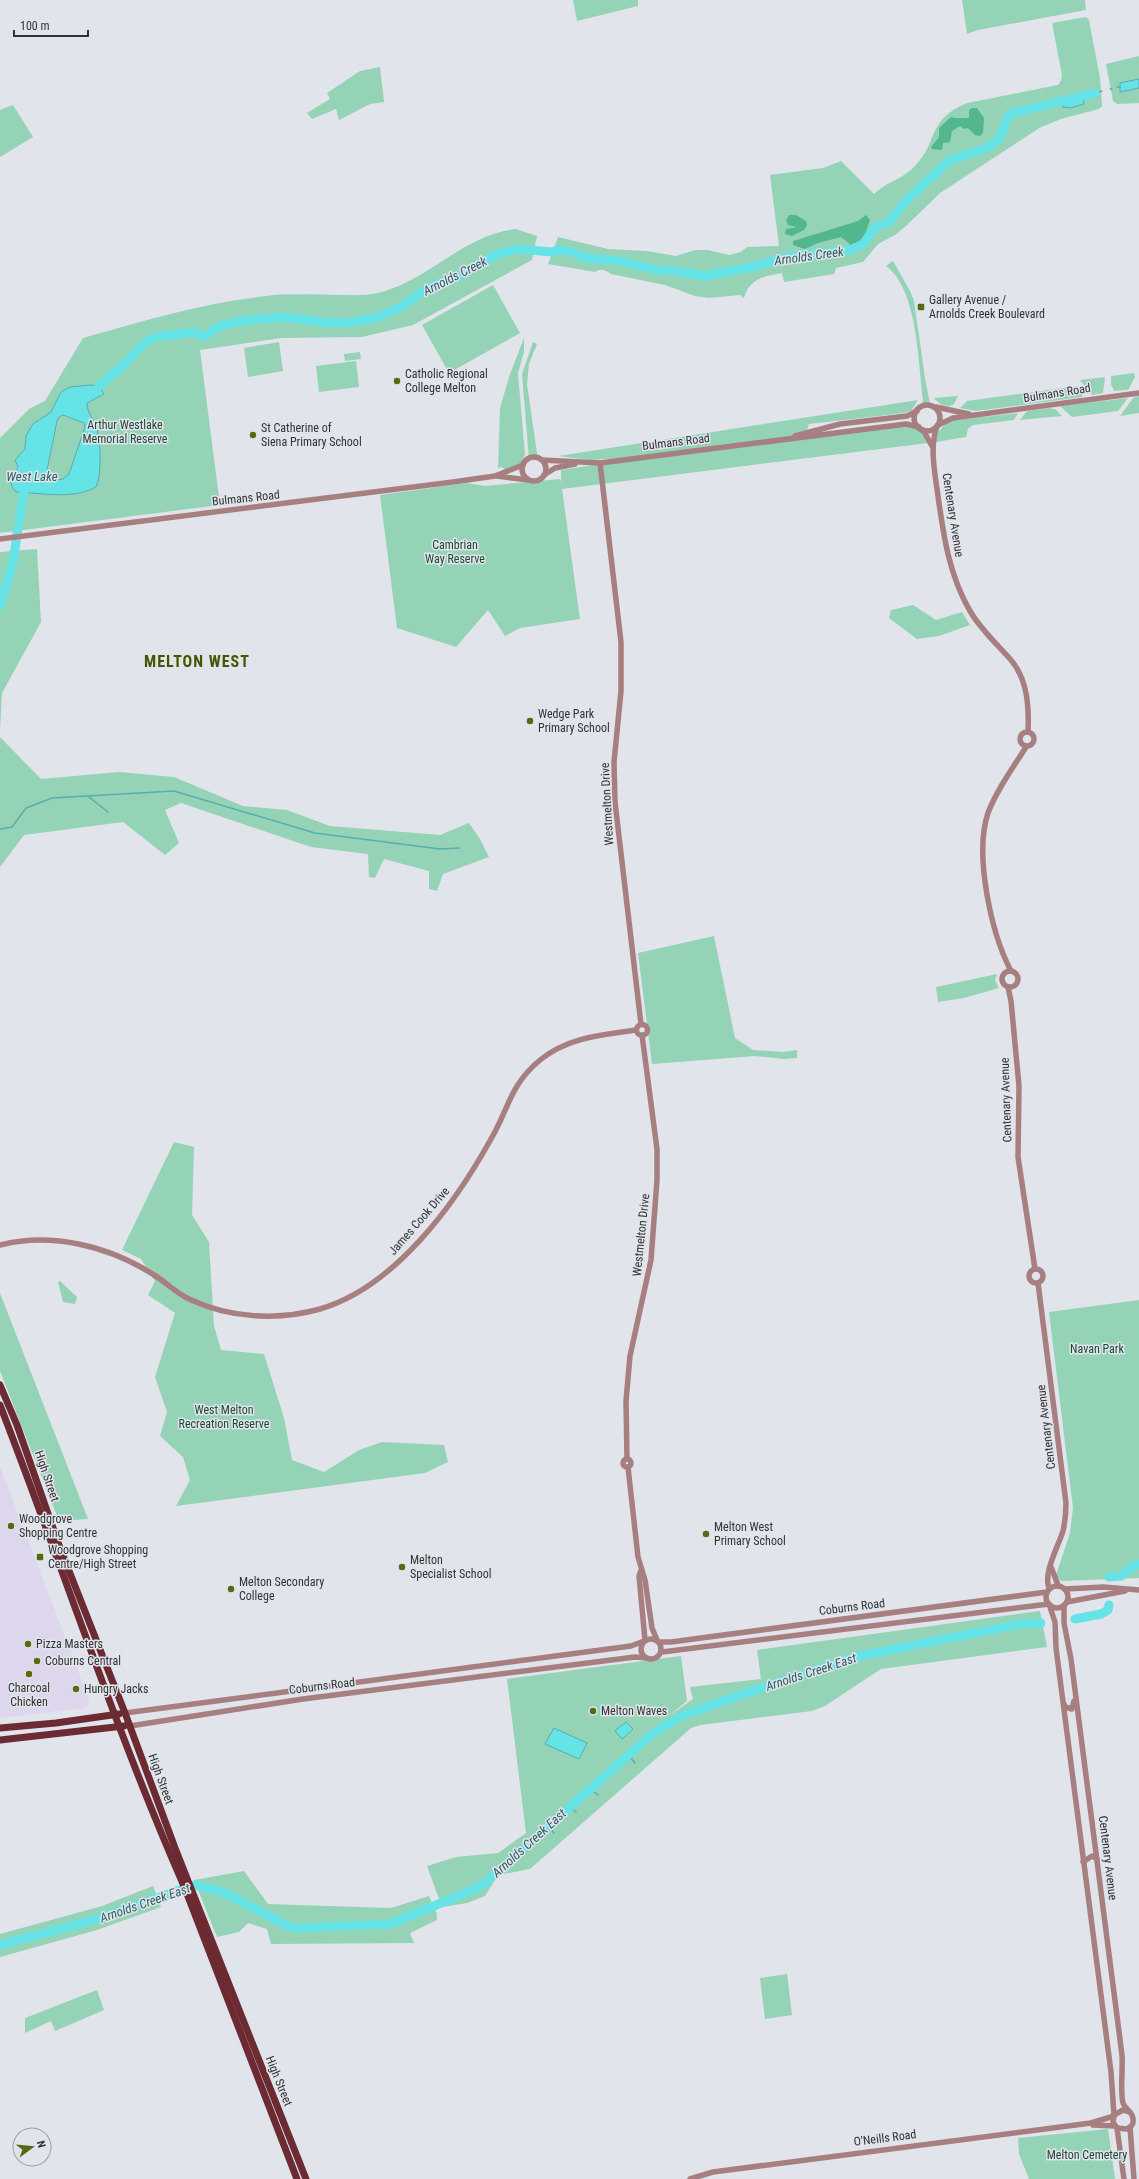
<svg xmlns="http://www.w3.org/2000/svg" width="1139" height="2179" viewBox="0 0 1139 2179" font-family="'Roboto Condensed',sans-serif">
<rect width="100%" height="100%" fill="#e1e4ea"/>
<polygon fill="#ddd6ec" points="0,1467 88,1697 89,1704 85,1708 0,1718"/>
<g fill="#95d3b7">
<polygon points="573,0 638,0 638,6 577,21"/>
<polygon points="962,0 1085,0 1086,10 978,30 967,34"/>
<path d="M1086,17L1089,20L1100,78L1102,106L1099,109L1061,119L1041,127L940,193L906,226L895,235L878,244L863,262L836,268L834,274L784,282L782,273C764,276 749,279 744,298L740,295L709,298L695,296L665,285L611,274C605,270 601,268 595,272L548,264L558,237L608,249L647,251L676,256L695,250H708L729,255L741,252L747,247L779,246L770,175L823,168L841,161L874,194C886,182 903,179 914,167C939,142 926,120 967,103L1058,85L1061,81L1062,75L1052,23Z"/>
<polygon points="1139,56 1139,103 1117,104 1113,101 1106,64"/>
<polygon points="380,67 384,102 370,104 339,120 336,109 312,119 307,113 330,99 327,93 360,71"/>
<polygon points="13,105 33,137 0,157 0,110"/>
<path d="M516,229L537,236L532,260L413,325L362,337L281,338L200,350L220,505L0,533V438L29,409L45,401L83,338C143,321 203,303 266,296C290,293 316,295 341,295C353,295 366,296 378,293C428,281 465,234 516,229Z"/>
<path d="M893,261L910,291L914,301L925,378L930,404L922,405L923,400C918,363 918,289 886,266Z"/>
<polygon points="493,285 520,333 449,373 422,325"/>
<polygon points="524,338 524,352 518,373 525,455 518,468 509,472 501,467 498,468 500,408 510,374"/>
<polygon points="279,342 283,371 248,377 244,348"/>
<polygon points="533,342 537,344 529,364 527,384 538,460 529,460 522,374"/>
<polygon points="360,352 361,359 345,361 344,354"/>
<polygon points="356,361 359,387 319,392 316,366"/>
<polygon points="1134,373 1135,377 1128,390 1114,391 1111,384 1111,376"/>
<polygon points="1105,377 1103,393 1092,395 1080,380"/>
<polygon points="1078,386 1083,390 1082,397 976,411 960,408 967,401"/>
<path d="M958,396L954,404C947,409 939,404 934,398Z"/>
<polygon points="1139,396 1139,413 1120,416 1134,397"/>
<polygon points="1128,398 1118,411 1072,417 1060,406"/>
<polygon points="918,400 912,410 904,413 809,424 806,433 773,441 903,426 917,427 928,433 928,443 562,489 580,619 520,628 505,636 488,610 456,647 397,628 380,495 467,483 485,486 560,479 561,482 561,470 653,456 590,460 558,456"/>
<polygon points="1049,408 1055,409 1062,416 1020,420 1027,411"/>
<polygon points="1018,413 1014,420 973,425 968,429 966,437 936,442 938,432 948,421"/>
<polygon points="37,549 41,622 2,693 0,729 0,552"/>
<polygon points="913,605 936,620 962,612 970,625 939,636 917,639 889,618 891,610"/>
<polygon points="0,737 41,779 119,772 174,777 243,806 287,810 330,826 440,835 469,823 480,839 489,857 443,874 437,891 429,889 429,871 384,859 375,878 369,877 368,854 311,847 181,803 165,810 179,843 165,855 123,822 24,835 0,867"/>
<polygon points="714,936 735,1038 753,1050 783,1052 797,1050 797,1058 784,1059 755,1056 652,1064 638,953"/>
<polygon points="997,974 995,980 999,988 964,998 938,1002 936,987"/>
<polygon points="174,1142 194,1147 192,1215 209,1242 214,1326 221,1350 264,1354 284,1418 292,1460 324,1472 359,1450 382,1442 444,1445 448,1462 425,1473 176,1506 190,1480 183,1457 160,1436 167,1412 155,1377 175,1313 148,1295 155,1281 141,1259 122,1250"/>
<polygon points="60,1281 77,1297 75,1304 63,1302 58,1282"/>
<polygon points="0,1293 88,1519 59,1521 0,1371"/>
<polygon points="1139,1300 1139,1578 1061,1581 1056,1575 1070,1533 1073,1508 1049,1312"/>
<polygon points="1040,1611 1047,1647 881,1669 825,1706 812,1711 700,1725 691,1728 530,1869 498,1875 485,1896 467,1903 442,1907 427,1866 456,1857 498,1853 526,1833 507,1679 681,1656 687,1701 669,1716 693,1699 690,1687 761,1679 757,1650"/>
<polygon points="244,1871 268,1904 391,1908 429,1896 437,1914 437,1920 410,1933 414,1943 271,1944 267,1929 248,1923 239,1932 217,1937 194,1880"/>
<polygon points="153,1886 161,1907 97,1930 0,1957 0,1934 102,1906"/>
<polygon points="787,1974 792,2015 765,2019 760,1978"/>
<polygon points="97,1990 104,2010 55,2031 51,2021 25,2033 25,2018"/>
<polygon points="1108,2129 1115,2179 1029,2179 1019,2154 1018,2138"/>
</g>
<g fill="#52b68e">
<polygon points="972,108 977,108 984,118 983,133 980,136 975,135 968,128 964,129 960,126 952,131 950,142 943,143 942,150 932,149 931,147 939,137 939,128 951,117 955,118 969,118 969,110"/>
<polygon points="789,215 796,215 806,221 807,225 804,230 792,236 785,234 786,229 797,227 788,225 786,220"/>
<polygon points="866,215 870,220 863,240 858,246 852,246 841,237 818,243 805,249 793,245 793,241 858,221"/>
</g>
<g fill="#65e3e7" stroke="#55aeb1" fill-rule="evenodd">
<polygon points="1139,79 1139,88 1120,92 1120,83"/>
<polygon points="1077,96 1083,97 1084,104 1070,108 1063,107 1062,101"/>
<path d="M92,385L99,386L104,394L87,403C87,412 93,418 96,427C101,440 102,475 96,487C72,500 43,493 16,492L12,487L10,476L15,473L18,467L15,460L25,449L26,436L33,424L51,412L61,392L70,387ZM63,415L84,423L85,427L69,474L63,479L58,480L50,475L47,470L57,421L59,417Z"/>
<polygon points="626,1722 633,1729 622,1739 615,1731"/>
<polygon points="554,1728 587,1743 579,1759 545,1744"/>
</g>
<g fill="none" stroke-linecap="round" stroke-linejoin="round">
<g stroke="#55aeb1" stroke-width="1.5">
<polyline points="1117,87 1120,87"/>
<polyline points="1110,89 1112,89"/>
<polyline points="1099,92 1102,91"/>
<polyline points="89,797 108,812"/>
<polyline points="0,829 12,827 26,808 52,798 174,791 315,833 440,849 459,848"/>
<polyline points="628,1755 635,1763"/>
<polyline points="595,1784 597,1778"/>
<polyline points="590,1789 598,1795"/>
<polyline points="570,1807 576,1812"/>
<polyline points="548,1826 554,1833"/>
</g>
<g stroke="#65e3e7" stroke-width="9">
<polyline points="552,252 558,250 573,252 586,258 620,261 656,270 674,271 705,276 756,266 791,256 850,250 863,244 875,227 888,223 907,200 950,160 987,148 1000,138 1008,117 1012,113 1095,93"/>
<polyline points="99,386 127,362 144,343 156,337 194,332 203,337 222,325 249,320 285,317 329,323 346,323 376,318 403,306 429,287 455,278 497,254 518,249 552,252"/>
<polyline points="19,521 24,492"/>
<polyline points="0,606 13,562 18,528"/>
<polyline points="1109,1577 1121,1576 1133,1566 1139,1564"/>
<polyline points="1075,1619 1101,1614 1108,1610 1109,1605"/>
<polyline points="0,1945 94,1920 194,1885 223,1892 286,1925 296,1928 390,1924 475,1889 485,1883 652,1734 683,1715 850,1658 1020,1624 1041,1623"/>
</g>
<g stroke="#a77f81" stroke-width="5.5">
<circle cx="927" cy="418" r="13"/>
<polyline points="936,407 969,414"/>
<polyline points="938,425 953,418 1139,393"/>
<path d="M937,426C930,446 934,468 937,489C943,532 948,573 970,611C981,630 997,644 1011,660C1028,680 1029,708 1028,732"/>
<polyline points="923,430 932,446"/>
<polyline points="795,436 840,424 907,416 917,411"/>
<circle cx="534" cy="469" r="12"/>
<polyline points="542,460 600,463 906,424 919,427"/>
<polyline points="600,463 621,642 621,691 614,762 615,802 641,1024"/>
<polyline points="544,475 555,468 575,464"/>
<polyline points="497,476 528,480"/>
<polyline points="0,539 453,482 495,476 523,465"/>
<circle cx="1027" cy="739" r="7"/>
<circle cx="1010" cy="979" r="8"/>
<path d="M1011,971C991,933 974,854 988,813C997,789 1013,768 1026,747"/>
<polyline points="1008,987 1011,1001 1019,1086 1018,1157 1035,1269"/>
<circle cx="642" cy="1030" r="5.5"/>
<path d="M0,1245C52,1232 109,1246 154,1275C166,1282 176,1293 189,1299C229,1318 277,1321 320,1309C395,1287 455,1204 491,1139C509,1108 510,1085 540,1060C568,1037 602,1035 636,1030"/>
<circle cx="1036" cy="1276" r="7"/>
<path d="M1038,1283L1066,1503C1066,1512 1065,1522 1063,1531C1058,1547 1043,1573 1049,1588"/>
<polyline points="627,1459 626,1401 630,1356 651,1260 657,1180 657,1149 642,1035"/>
<circle cx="627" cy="1463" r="4"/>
<polyline points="628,1467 638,1557 645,1580 652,1628 657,1640"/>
<polyline points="1051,1567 1058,1585"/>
<polyline points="641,1570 639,1576 645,1640"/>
<circle cx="1057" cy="1597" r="11"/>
<polyline points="1065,1589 1104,1587 1139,1590"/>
<polyline points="1067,1602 1125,1591"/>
<path d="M1064,1605V1623L1071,1659L1122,2055C1123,2069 1120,2092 1123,2103C1125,2109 1133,2112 1133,2119C1134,2124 1131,2127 1127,2129L1117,2128L1113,2122L1114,2115L1123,2110L1130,2112"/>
<polyline points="1050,1607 1055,1622 1056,1648 1111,2072 1114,2115"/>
<circle cx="651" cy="1649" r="10"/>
<polyline points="659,1642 671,1642 1047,1592"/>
<polyline points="662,1652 1049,1604"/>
<polyline points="1064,1704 1065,1707 1072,1709 1074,1701"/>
<polyline points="125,1713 631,1646 644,1641"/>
<polyline points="130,1726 303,1699 635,1657 647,1658"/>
<polyline points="1083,1862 1092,1856 1097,1859"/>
<polyline points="1093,2125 1115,2126"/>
<polyline points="1130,2127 1134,2179"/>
<polyline points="1117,2128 1124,2179"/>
<polyline points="690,2179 713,2172 1091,2123 1114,2116"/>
</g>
<g stroke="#6c2a33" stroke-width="7">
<polyline points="0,1385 17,1425 60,1548 125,1713 175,1848 306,2179"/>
<path d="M0,1405C62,1565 115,1729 184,1886L297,2179"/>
<polyline points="0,1728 56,1723 119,1714"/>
<polyline points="0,1740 124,1726"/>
</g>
</g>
<g fill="#586915" stroke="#e1e4ea" stroke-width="1.5">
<rect x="917" y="303" width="8" height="8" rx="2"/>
<circle cx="397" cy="381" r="4"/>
<circle cx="253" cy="435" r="4"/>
<circle cx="530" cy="721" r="4"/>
<circle cx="11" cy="1526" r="4"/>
<circle cx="706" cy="1534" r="4"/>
<rect x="36" y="1553" width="8" height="8" rx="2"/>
<circle cx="402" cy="1567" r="4"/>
<circle cx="231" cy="1589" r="4"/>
<circle cx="28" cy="1644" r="4"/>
<circle cx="37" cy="1661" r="4"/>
<circle cx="29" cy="1674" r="4"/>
<circle cx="76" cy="1689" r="4"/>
<circle cx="593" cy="1711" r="4"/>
</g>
<g text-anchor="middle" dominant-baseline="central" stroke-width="3" stroke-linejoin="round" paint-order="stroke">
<g font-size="12" fill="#313234" stroke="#e1e4ea" text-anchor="start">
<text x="929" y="300">Gallery Avenue /<tspan x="929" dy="14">Arnolds Creek Boulevard</tspan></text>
<text x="405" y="374">Catholic Regional<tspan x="405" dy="14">College Melton</tspan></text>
<text x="261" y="428">St Catherine of<tspan x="261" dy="14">Siena Primary School</tspan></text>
<text x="538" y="714">Wedge Park<tspan x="538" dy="14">Primary School</tspan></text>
<text x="19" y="1519">Woodgrove<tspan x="19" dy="14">Shopping Centre</tspan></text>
<text x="714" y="1527">Melton West<tspan x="714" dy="14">Primary School</tspan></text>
<text x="48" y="1550">Woodgrove Shopping<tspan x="48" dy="14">Centre/High Street</tspan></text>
<text x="410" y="1560">Melton<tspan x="410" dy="14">Specialist School</tspan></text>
<text x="239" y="1582">Melton Secondary<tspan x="239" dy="14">College</tspan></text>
<text x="36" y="1644">Pizza Masters</text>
<text x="45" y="1661">Coburns Central</text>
<text x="29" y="1688" text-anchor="middle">Charcoal<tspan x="29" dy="14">Chicken</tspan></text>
<text x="84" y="1689">Hungry Jacks</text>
<text x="601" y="1711">Melton Waves</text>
</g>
<g font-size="12" fill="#313234" stroke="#e1e4ea">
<text transform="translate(1057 393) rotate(-9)">Bulmans Road</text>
<text transform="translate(676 442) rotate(-7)">Bulmans Road</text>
<text transform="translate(246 498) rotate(-6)">Bulmans Road</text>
<text transform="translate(953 515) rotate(81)">Centenary Avenue</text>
<text transform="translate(607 804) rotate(-93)">Westmelton Drive</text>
<text transform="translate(1006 1100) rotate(-92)">Centenary Avenue</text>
<text transform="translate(419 1221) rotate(-49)">James Cook Drive</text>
<text transform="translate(641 1235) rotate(-84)">Westmelton Drive</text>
<text transform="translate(1046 1427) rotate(-97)">Centenary Avenue</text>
<text transform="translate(47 1476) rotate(71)">High Street</text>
<text transform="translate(852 1607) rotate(-7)">Coburns Road</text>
<text transform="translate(322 1686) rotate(-7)">Coburns Road</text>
<text transform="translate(161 1779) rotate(70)">High Street</text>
<text transform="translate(1108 1858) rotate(83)">Centenary Avenue</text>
<text transform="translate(279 2081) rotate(68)">High Street</text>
<text transform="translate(885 2138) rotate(-7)">O'Neills Road</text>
</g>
<g font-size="12" fill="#1c4635" stroke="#e1e4ea">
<text x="125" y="425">Arthur Westlake<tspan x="125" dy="14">Memorial Reserve</tspan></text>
<text x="455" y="545">Cambrian<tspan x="455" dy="14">Way Reserve</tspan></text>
<text x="1097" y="1349">Navan Park</text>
<text x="224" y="1410">West Melton<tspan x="224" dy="14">Recreation Reserve</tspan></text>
<text x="1087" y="2155">Melton Cemetery</text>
</g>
<g font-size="13" font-style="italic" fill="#295f61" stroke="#e1e4ea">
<text transform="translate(809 256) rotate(-8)">Arnolds Creek</text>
<text transform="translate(455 276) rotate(-27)">Arnolds Creek</text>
<text x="32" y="476">West Lake</text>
<text transform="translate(811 1672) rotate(-18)">Arnolds Creek East</text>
<text transform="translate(529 1843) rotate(-42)">Arnolds Creek East</text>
<text transform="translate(145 1903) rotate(-19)">Arnolds Creek East</text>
</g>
<g font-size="16" font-weight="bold" letter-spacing="1" fill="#465502" stroke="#e1e4ea">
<text x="197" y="661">MELTON WEST</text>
</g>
</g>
<g transform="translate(32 2147) rotate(74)"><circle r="19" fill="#e1e4ea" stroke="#9b9da1"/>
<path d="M0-3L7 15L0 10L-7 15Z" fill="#586915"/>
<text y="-6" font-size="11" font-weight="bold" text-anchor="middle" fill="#313234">N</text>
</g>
<path d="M14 30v6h74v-6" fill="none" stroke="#313234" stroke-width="2"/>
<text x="20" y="30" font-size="12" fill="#313234" stroke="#e1e4ea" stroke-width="3" paint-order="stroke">100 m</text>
</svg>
